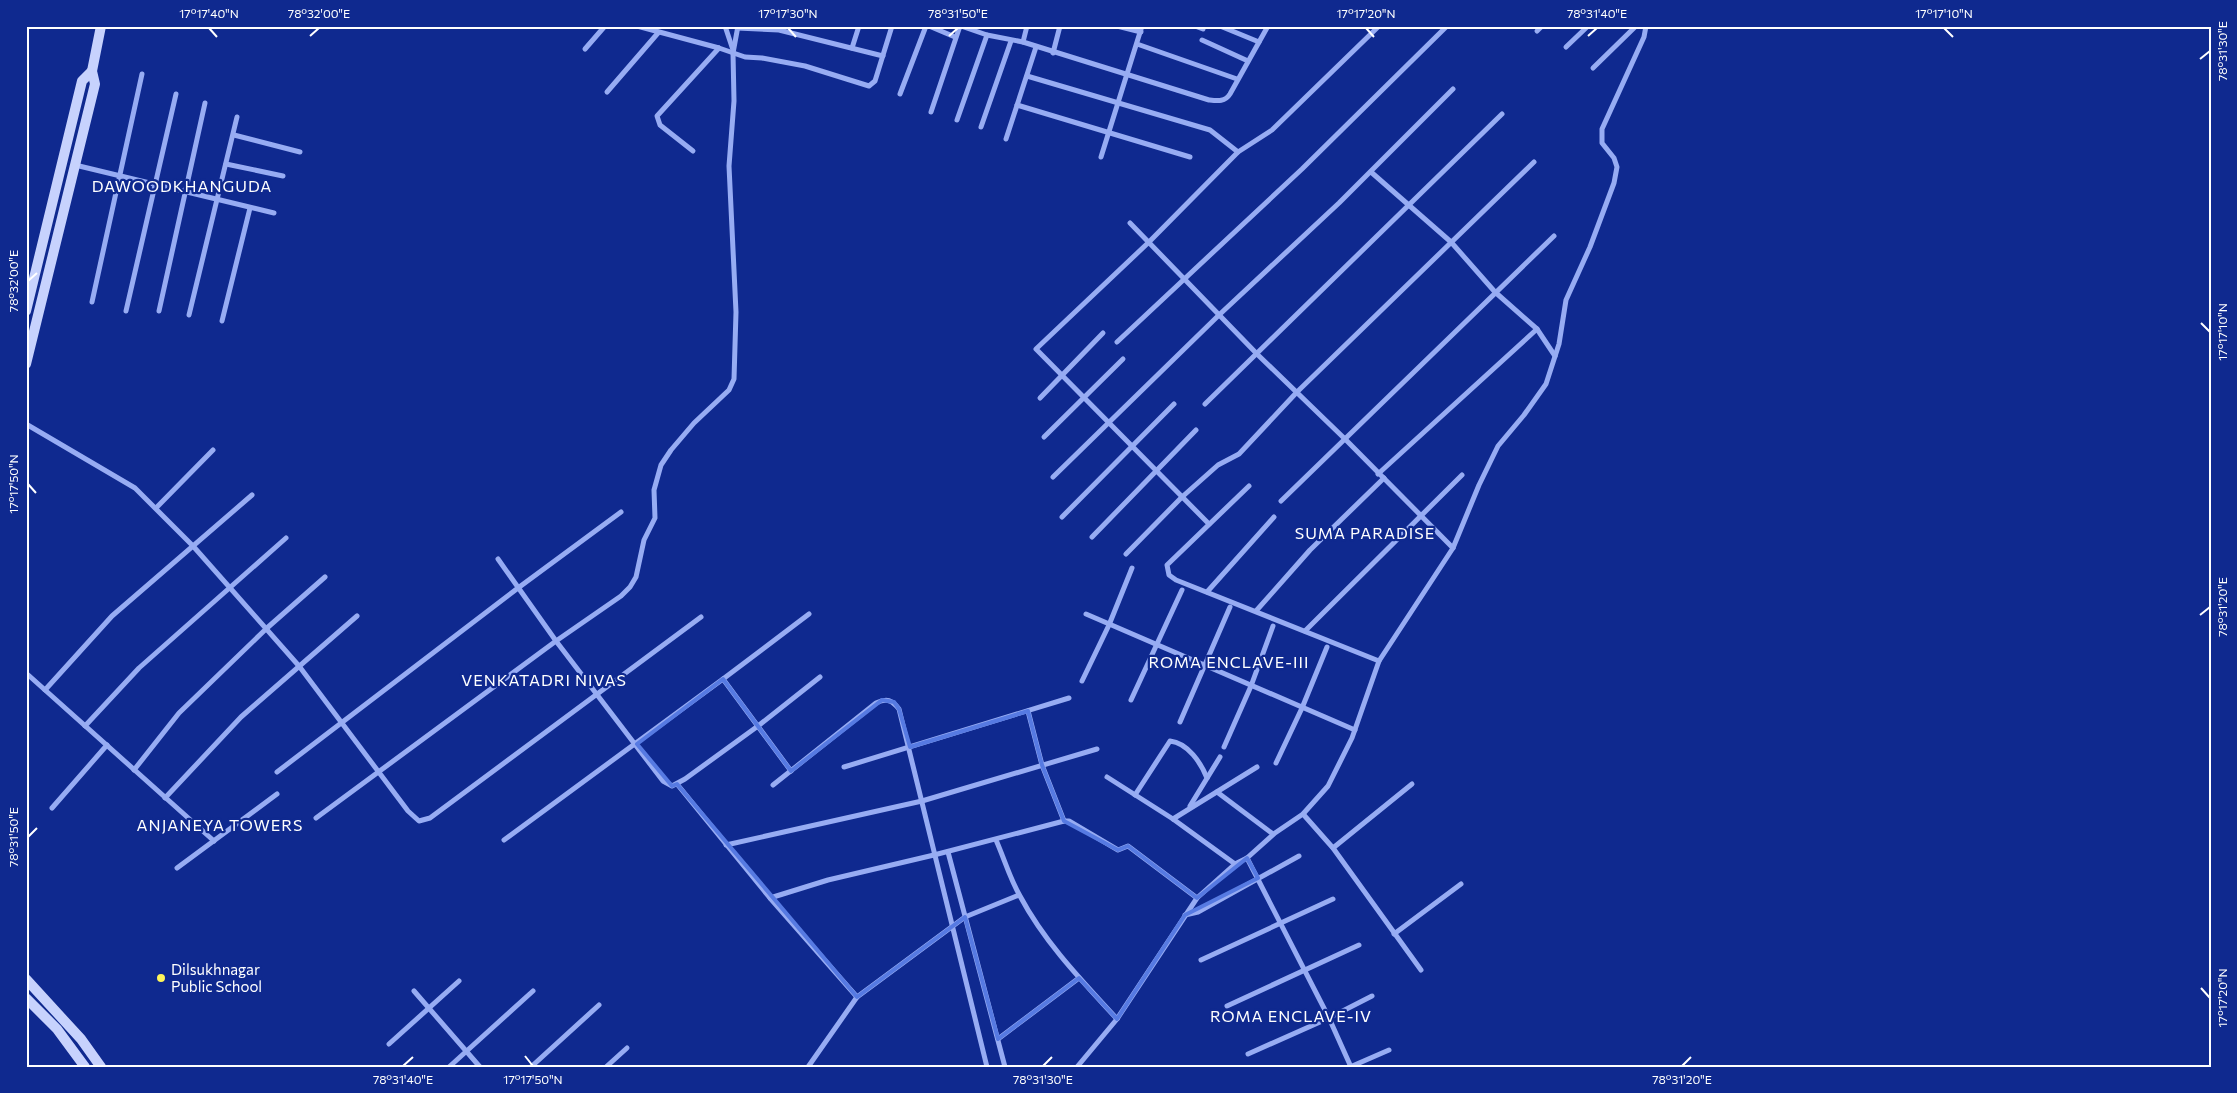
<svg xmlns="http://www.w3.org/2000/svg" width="2237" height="1093" viewBox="0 0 2237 1093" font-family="Commissioner,sans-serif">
<rect width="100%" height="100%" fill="#0f298f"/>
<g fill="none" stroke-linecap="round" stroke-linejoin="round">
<g stroke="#97acf3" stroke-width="5">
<polyline points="637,26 719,48 745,57 762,58 805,66 869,86 875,81 892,26"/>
<polyline points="725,26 733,50"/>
<polyline points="929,26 955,37"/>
<path d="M961,26L987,35L1023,42L1209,100C1218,101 1225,102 1230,94L1268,26"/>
<polyline points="1117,26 1141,32"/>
<polyline points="1195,26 1203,29"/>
<polyline points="1220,26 1259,42"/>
<polyline points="737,28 779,30 883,56"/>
<polyline points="1537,31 1542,26"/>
<polyline points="1202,40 1248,61"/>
<polyline points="1023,42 1027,26"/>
<polyline points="1137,44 1237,79"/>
<polyline points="1566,47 1588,26"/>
<polyline points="852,48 859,26"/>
<polyline points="585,49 605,26"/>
<polyline points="1053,53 1060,26"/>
<polyline points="1593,68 1636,26"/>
<polyline points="1027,76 1210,130 1238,152"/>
<polyline points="607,92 658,33"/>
<polyline points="900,94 926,26"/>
<polyline points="1017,105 1190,157"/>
<polyline points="931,112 960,26"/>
<polyline points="957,120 987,35"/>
<polyline points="981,127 1011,41"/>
<polyline points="234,135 300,152"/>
<polyline points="1006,139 1036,47"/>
<polyline points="693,151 660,125 657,116 719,48"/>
<polyline points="1101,157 1142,26"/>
<polyline points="226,164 283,176"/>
<polyline points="75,165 274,213"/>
<polyline points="1371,172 1451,242 1495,292 1537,329 1555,356"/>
<polyline points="1130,223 1258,355 1345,439 1453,548"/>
<polyline points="92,302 142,74"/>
<polyline points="126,311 176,94"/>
<polyline points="159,311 205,103"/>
<polyline points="189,315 237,117"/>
<polyline points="222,321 250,208"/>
<polyline points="1117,342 1302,169 1447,26"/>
<polyline points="1040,398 1103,333"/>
<polyline points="1205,404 1502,114"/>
<polyline points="26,424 135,488 193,546 299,666 408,811 419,821 430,818 701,617"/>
<polyline points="1044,437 1123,359"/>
<polyline points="1378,474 1537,329"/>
<polyline points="1053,477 1219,315 1339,203 1453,89"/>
<polyline points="1249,486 1167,565 1169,575 1176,580 1379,661"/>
<polyline points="1281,501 1554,236"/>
<polyline points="156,508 213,450"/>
<polyline points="1062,517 1174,404"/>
<polyline points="1209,524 1036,349 1149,242 1238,152 1272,130 1379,26"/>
<polyline points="1092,537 1196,430"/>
<polyline points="1126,554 1182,497 1218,465 1239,454 1297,392 1534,162"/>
<polyline points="498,559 556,641 663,781 672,786 685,779 758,726 820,677"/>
<polyline points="1207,592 1274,517"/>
<polyline points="1256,611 1310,550 1384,478"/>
<polyline points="1086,614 1355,730"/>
<polyline points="1305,631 1462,475"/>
<polyline points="26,673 214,841"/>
<polyline points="723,679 791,771"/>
<polyline points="1082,681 1109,625 1132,568"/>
<polyline points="45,690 112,616 252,495"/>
<polyline points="1131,700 1182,590"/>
<polyline points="1028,711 1042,765 1064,821"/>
<polyline points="1180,722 1230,607"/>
<polyline points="85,726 139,668 286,538"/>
<polyline points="1224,747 1251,686 1273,626"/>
<polyline points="1276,763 1302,708 1327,647"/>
<polyline points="844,767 1069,698"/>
<polyline points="134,770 179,713 267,628 325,577"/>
<polyline points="277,772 518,588 621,512"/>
<polyline points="1107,777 1173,819 1235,864"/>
<polyline points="677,784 770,898 857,997"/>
<path d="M773,785L876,703C887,698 892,700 899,709L987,1067"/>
<polyline points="1217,792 1273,834"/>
<path d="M1135,795L1170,741C1188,743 1201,763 1207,778"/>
<polyline points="165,798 241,717 357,616"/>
<polyline points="1190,806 1220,757"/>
<polyline points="52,808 107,745"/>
<polyline points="1303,814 1333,848 1421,970"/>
<polyline points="316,818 556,641 621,596 630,587 636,577 644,540 655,518 654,490 661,465 671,450 694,423 729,390 734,379 736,312 729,166 734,101 733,53 738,26"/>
<polyline points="1173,819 1257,767"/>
<polyline points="504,840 723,679 809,614"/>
<path d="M996,840C1004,858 1010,879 1020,896C1045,943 1082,981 1117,1019"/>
<polyline points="726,845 922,801 1097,749"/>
<polyline points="1333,848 1412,784"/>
<polyline points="948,852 1005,1067"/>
<polyline points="1247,858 1329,1018 1351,1067"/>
<polyline points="177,868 277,794"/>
<polyline points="770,898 828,880 934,855 1064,821 1069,821 1118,850 1128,846 1197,898"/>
<polyline points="1185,915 1198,912 1299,856"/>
<polyline points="1394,934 1461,884"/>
<polyline points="1201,960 1333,899"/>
<polyline points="414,991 480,1067"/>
<polyline points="1227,1006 1359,945"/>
<polyline points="998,1039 1079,978"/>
<polyline points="389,1044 459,981"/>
<polyline points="1248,1054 1329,1018 1372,996"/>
<polyline points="449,1067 533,991"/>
<polyline points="531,1067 599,1005"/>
<polyline points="606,1067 627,1048"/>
<polyline points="808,1067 857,997 965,917 1019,895"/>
<polyline points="1077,1067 1117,1019 1197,898 1235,864 1247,858 1275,833 1303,814 1328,786 1352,738 1379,661 1453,548 1479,485 1498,446 1524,415 1546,384 1559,344 1566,300 1590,247 1614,183 1617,167 1614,158 1602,143 1602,129 1644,37 1646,26"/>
<polyline points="1350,1067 1389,1050"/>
</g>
<g stroke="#c7d2fd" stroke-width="10">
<polyline points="26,311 82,81 92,71"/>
<polyline points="26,364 95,84 92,71 101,26"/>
<polyline points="26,979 81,1039 101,1067"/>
<polyline points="26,998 57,1029 85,1067"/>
</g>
</g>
<path fill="none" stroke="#567ae2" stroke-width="4" stroke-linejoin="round" d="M723,679L791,771L882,700L894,702L899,709L910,747L1028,711L1042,765L1064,821L1118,850L1128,846L1197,898L1247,858L1258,878L1185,915L1117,1019L1079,978L998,1039L965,917L857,997L677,784L672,786L637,744Z"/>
<path fill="none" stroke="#fff" stroke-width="2" d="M209,28L217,37M788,28L796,37M1366,28L1374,37M1944,28L1953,37M310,36L319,28M949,36L958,28M1588,36L1597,28M2200,59L2210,51M28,281L37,273M2201,323L2210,332M28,484L36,493M2200,615L2210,607M28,837L37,828M2201,988L2210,998M525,1056L533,1066M403,1066L413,1057M1043,1066L1052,1057M1682,1066L1691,1057"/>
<circle fill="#fff55a" stroke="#0f298f" stroke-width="2" cx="161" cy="978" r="5"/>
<g text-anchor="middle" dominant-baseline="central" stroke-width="4.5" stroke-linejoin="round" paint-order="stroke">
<g font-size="15" fill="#fff" stroke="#0f298f" text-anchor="start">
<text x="171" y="969">Dilsukhnagar<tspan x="171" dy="17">Public School</tspan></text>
</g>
<g font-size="16" letter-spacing="1" fill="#fff" stroke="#0f298f">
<text x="182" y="185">DAWOODKHANGUDA</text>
<text x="1365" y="532">SUMA PARADISE</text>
<text x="1229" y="661">ROMA ENCLAVE-III</text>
<text x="544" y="679">VENKATADRI NIVAS</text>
<text x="220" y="824">ANJANEYA TOWERS</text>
<text x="1291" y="1015">ROMA ENCLAVE-IV</text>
</g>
</g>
<rect width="2237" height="1093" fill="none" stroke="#0f298f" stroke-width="55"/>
<rect x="28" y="28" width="2182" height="1038" fill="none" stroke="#fff" stroke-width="2"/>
<g font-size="12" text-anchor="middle" fill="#fff">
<text x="209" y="18">17°17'40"N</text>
<text x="319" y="18">78°32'00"E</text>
<text x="788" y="18">17°17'30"N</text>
<text x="958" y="18">78°31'50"E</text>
<text x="1366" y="18">17°17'20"N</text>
<text x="1597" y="18">78°31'40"E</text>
<text x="1944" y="18">17°17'10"N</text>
<text transform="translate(2223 51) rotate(-90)" y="4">78°31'30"E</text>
<text transform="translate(14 281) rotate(-90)" y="4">78°32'00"E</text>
<text transform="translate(2223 332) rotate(-90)" y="4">17°17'10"N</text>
<text transform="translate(14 484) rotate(-90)" y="4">17°17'50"N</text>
<text transform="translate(2223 607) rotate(-90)" y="4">78°31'20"E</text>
<text transform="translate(14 837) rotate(-90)" y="4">78°31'50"E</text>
<text transform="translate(2223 998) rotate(-90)" y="4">17°17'20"N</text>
<text x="403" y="1084">78°31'40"E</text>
<text x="533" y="1084">17°17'50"N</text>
<text x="1043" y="1084">78°31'30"E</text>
<text x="1682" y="1084">78°31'20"E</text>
</g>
</svg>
